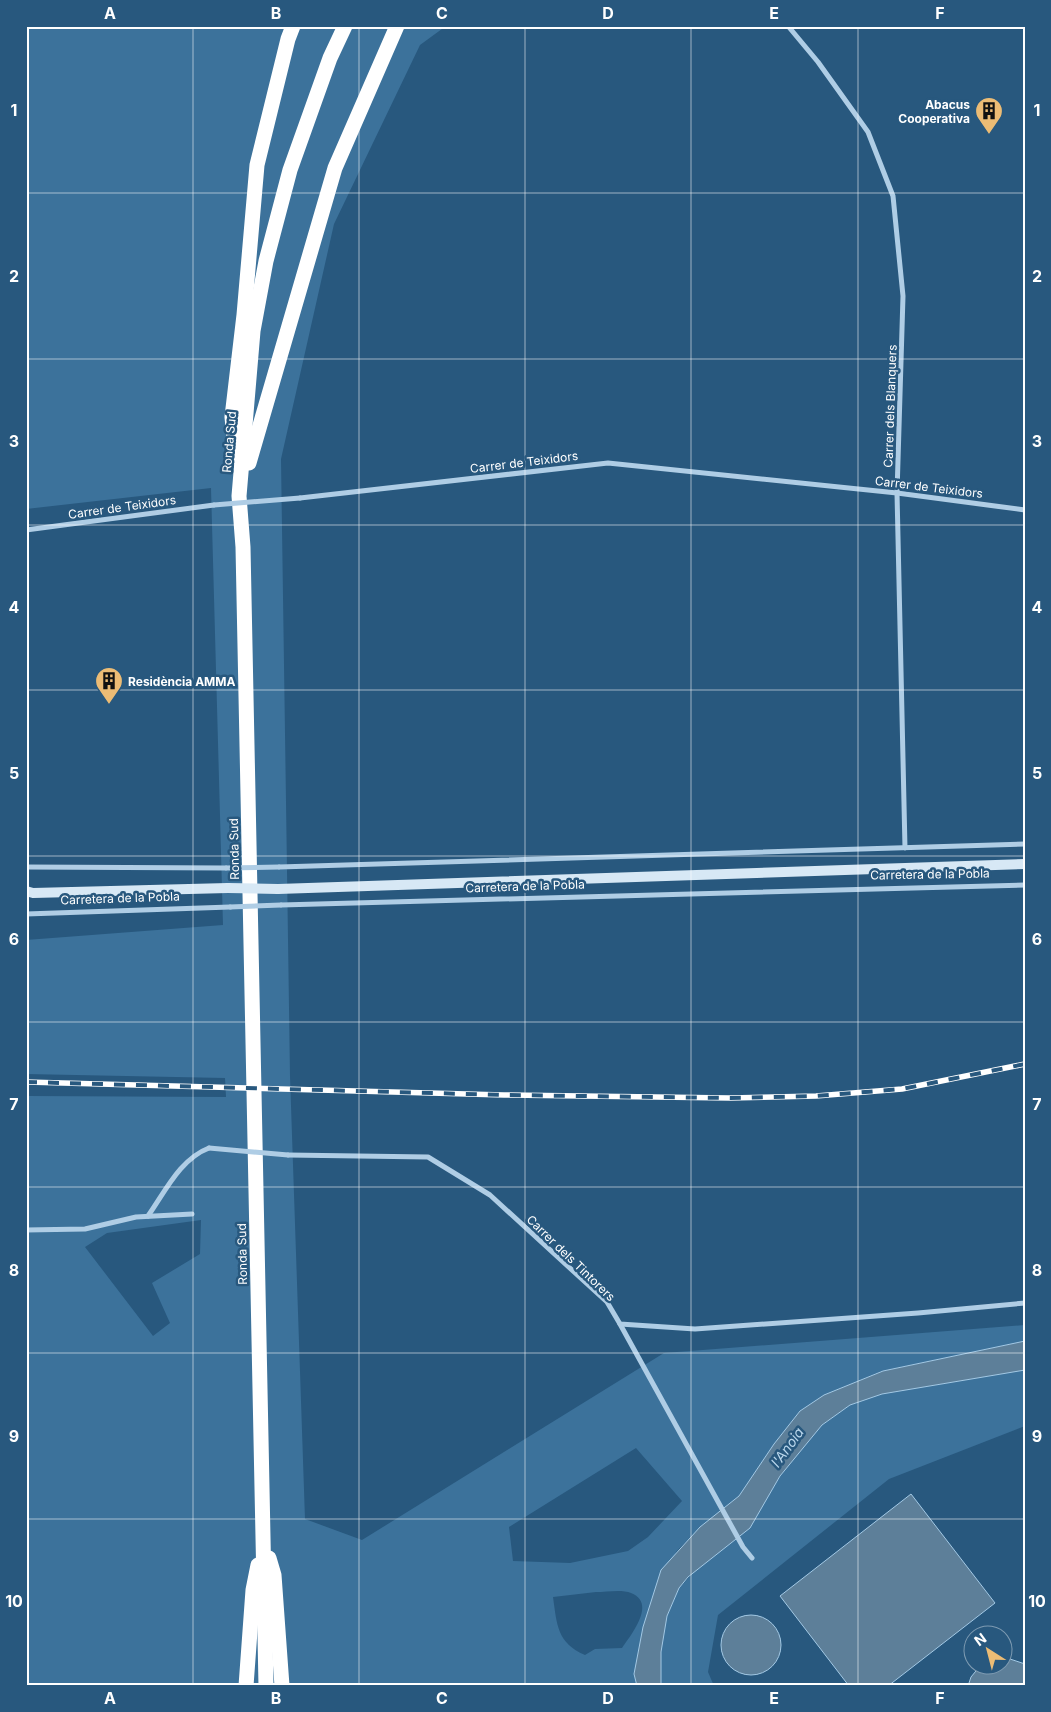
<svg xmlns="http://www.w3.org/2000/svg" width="1051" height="1712" viewBox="0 0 1051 1712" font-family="Inter,sans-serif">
<rect width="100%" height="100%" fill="#28587e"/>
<g fill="#3c729b" fill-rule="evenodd">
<path d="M26,26H446L420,45L334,224L281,459L290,1076L305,1519L362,1540L664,1353L1025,1325V1341L882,1371L824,1395L800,1411L774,1444L739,1496L700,1527L676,1552L634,1674L637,1686H26V1096L226,1097L225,1078L26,1074V940L223,925L211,488L26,509ZM201,1220L200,1254L152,1283L170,1323L153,1336L85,1247L107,1233ZM636,1448L682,1501L648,1537L628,1551L570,1563L513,1561L509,1527ZM596,1592C606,1592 622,1589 631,1593C657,1603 631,1635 622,1648L595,1649L585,1655C557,1643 557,1625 553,1597Z"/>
<polygon points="1025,1370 1025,1426 889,1479 718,1615 708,1672 714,1686 661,1686 661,1652 667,1616 679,1588 771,1490 790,1462 822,1425 850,1405 882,1394"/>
</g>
<g fill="#5d7f99" stroke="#a3c9e5">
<polygon points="1025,1341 1025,1370 882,1394 850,1405 822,1425 780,1476 750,1528 688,1577 679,1588 667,1616 661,1652 661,1686 637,1686 634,1674 643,1627 661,1570 700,1527 739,1496 774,1444 800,1411 824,1395 883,1371"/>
<polygon points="911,1494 995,1603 888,1686 849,1686 780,1596"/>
<circle cx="751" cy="1645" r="30"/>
<polygon points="1004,1657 1025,1664 1025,1686 968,1686 971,1677 980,1666 1004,1664"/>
</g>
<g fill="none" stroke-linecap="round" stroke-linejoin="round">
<g stroke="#afcde5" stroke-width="5">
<polyline points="788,26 818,62 868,132 893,196 903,296 897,493 905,848"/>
<polyline points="300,498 608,463 897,493 1025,510"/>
<polyline points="26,530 214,505"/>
<polyline points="26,867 226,868"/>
<polyline points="279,867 1025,844"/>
<polyline points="281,905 1025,885"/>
<polyline points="26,914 230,907"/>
<polyline points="288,1155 428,1157 490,1195 607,1302 620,1324 695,1329 918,1313 1025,1303"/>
<path d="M148,1216C165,1192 180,1159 209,1148"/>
<polyline points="26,1230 85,1229 136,1217 192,1214"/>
<polyline points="620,1324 743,1547 752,1558"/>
</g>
<g stroke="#d7e8f5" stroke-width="10">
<polyline points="278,889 1025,864"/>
<polyline points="26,891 33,893 228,888"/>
</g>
<g stroke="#fff" stroke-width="15">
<polyline points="236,457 232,417 244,315 257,165 288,39 293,26"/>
<polyline points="249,463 335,168 397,26"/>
<polyline points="269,1558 274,1575 282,1686"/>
<polyline points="246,1686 253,1590 258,1565"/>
<polyline points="266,1686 243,547 239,496 253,331 266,261 290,170 330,58 345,26"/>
</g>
<defs>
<polyline id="rail" points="26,1082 504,1095 730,1098 816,1096 902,1089 1025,1064"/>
</defs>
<use href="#rail" stroke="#fff" stroke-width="5.5"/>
<use href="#rail" stroke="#28587e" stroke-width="4" stroke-dasharray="11" stroke-linecap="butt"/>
<g stroke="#afcde5" stroke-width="5">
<polyline points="214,505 300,498"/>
<polyline points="226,868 279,867"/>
<polyline points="230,907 281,905"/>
<polyline points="209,1148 288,1155"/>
</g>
<polyline stroke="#d7e8f5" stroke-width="10" points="228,888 278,889"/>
</g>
<path fill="none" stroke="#fff" stroke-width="1" stroke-opacity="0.55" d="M193,26V1686M359,26V1686M525,26V1686M691,26V1686M858,26V1686M26,193H1025M26,359H1025M26,525H1025M26,690H1025M26,856H1025M26,1022H1025M26,1187H1025M26,1353H1025M26,1519H1025"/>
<defs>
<symbol id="building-pin" viewBox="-11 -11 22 30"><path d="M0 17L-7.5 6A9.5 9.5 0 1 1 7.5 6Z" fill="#ecbc75" stroke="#28587e"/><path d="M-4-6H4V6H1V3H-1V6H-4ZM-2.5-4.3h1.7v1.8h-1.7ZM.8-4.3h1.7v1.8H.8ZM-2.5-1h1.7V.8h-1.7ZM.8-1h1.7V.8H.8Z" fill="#111"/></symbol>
</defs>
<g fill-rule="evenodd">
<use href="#building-pin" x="973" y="95" width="32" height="43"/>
<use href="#building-pin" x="93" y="665" width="32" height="43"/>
</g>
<g text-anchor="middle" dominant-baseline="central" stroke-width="5" stroke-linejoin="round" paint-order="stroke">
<g font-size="12" font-weight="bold" fill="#fff" stroke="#28587e" text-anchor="end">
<text x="970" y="104">Abacus<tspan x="970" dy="14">Cooperativa</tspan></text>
<text x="128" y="681" text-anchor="start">Residència AMMA</text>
</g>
<g font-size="12" fill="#fff" stroke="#28587e">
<text transform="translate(890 406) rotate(-88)">Carrer dels Blanquers</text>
<text transform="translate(229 442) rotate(-85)">Ronda Sud</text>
<text transform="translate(524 462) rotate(-7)">Carrer de Teixidors</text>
<text transform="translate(929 487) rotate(7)">Carrer de Teixidors</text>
<text transform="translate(122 507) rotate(-8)">Carrer de Teixidors</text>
<text transform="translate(234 849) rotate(-91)">Ronda Sud</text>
<text transform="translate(930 874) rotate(-1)">Carretera de la Pobla</text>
<text transform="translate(525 886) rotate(-2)">Carretera de la Pobla</text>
<text transform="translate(120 898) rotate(-2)">Carretera de la Pobla</text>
<text transform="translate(242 1254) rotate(-91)">Ronda Sud</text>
<text transform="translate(571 1258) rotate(44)">Carrer dels Tintorers</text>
</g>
<g font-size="14" font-style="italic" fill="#bad7ec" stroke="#28587e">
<text transform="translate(787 1447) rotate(-54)">l'Anoia</text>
</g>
</g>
<rect width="1051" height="1712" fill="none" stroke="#28587e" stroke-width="55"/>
<g transform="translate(988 1650) rotate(324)"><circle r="24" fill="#28587e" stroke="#7e9bb2"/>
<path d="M0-4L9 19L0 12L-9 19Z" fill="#ecbc75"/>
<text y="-8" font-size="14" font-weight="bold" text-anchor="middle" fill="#ffffff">N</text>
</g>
<rect x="28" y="28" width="996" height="1656" fill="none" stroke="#fff" stroke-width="2"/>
<g font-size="16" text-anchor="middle" font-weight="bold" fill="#fff">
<text x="110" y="19">A</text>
<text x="276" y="19">B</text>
<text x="442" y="19">C</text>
<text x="608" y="19">D</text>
<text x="774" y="19">E</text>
<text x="940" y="19">F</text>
<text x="14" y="116">1</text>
<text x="1037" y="116">1</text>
<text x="14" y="282">2</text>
<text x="1037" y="282">2</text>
<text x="14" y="447">3</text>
<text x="1037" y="447">3</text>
<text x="14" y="613">4</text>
<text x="1037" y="613">4</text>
<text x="14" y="779">5</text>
<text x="1037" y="779">5</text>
<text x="14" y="945">6</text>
<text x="1037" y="945">6</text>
<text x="14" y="1110">7</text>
<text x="1037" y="1110">7</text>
<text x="14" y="1276">8</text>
<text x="1037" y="1276">8</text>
<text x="14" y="1442">9</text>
<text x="1037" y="1442">9</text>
<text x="14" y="1607">10</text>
<text x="1037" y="1607">10</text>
<text x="110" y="1704">A</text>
<text x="276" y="1704">B</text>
<text x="442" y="1704">C</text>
<text x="608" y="1704">D</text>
<text x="774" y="1704">E</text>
<text x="940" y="1704">F</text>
</g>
</svg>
